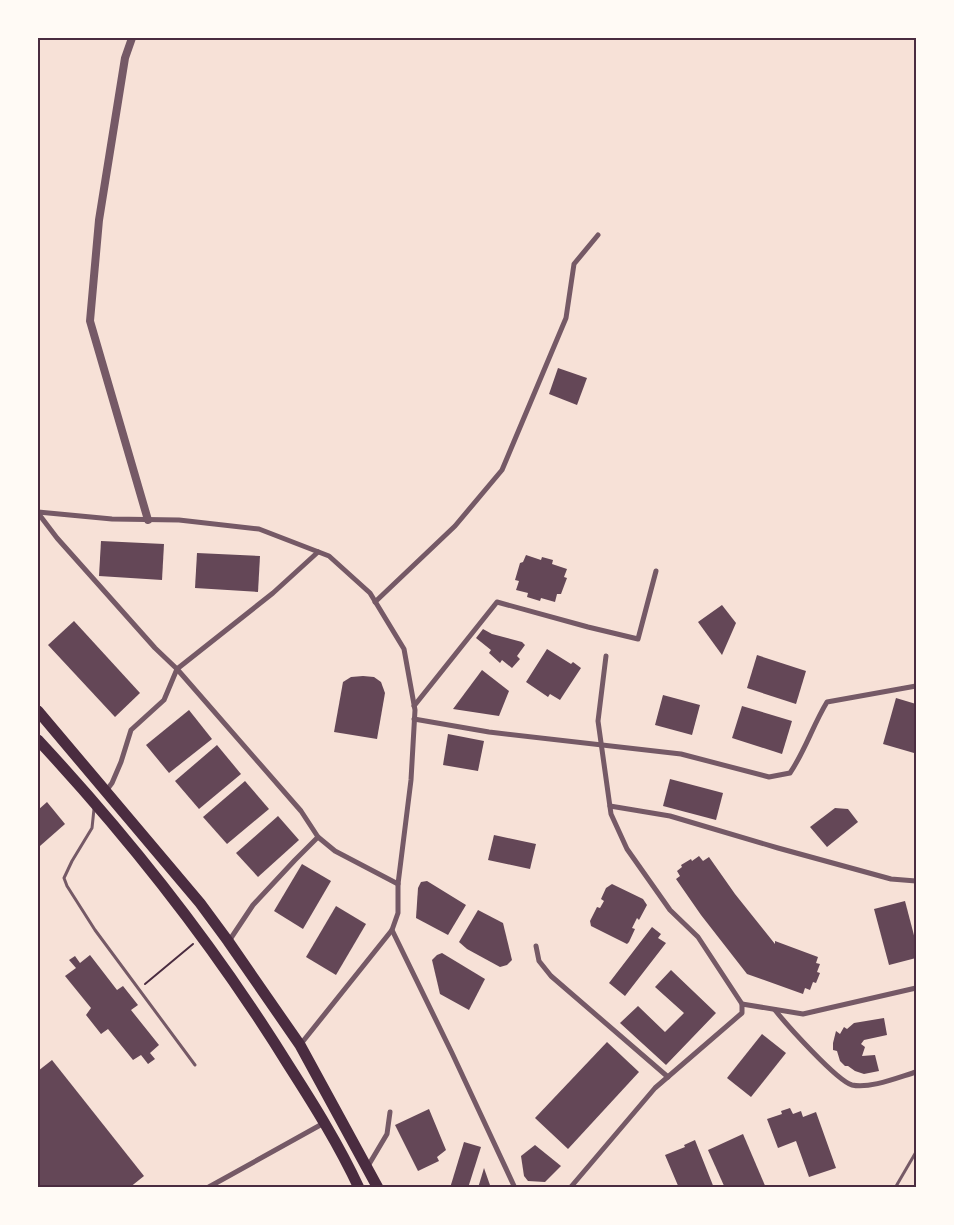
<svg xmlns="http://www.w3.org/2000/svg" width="954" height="1225" viewBox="0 0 954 1225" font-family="'Space Grotesk',sans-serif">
<rect width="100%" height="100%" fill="#f7e1d7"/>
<g fill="#644757">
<polygon points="558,368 587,378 577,405 549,394"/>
<polygon points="101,541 164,544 162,580 99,576"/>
<polygon points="197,553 260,556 258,592 195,588"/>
<polygon points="526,555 541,560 542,557 553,560 552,564 567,569 564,577 567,578 561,594 557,594 555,602 541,598 540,601 527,597 528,593 516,590 519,581 515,580 520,563 523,562"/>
<polygon points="722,605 736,623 722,655 698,622"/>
<polygon points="74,621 140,693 115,717 48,645"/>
<polygon points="483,629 492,634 522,642 525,645 517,656 520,659 512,668 502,660 500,663 489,653 491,650 476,638"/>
<polygon points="547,649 571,664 573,662 581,668 560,700 550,694 548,697 526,682"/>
<polygon points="757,655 806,671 796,704 747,688"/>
<polygon points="482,670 509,691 499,716 453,709"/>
<polygon points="363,676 374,677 381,682 385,693 377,739 334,732 343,682 351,677"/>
<polygon points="663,695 700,705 692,735 655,725"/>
<polygon points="896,698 916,704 916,744 914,753 883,744"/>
<polygon points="742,706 792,721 782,754 732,738"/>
<polygon points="189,710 212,739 169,773 146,745"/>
<polygon points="448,734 484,741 478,771 443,765"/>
<polygon points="217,745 241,774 199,809 175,781"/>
<polygon points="670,779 723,793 716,820 663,806"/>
<polygon points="245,781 269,809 227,844 203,817"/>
<polygon points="47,802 65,824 40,846 38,842 38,810"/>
<polygon points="835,808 848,809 858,822 827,847 810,827"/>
<polygon points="278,816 299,840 258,877 236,853"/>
<polygon points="494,835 536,844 530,869 488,860"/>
<polygon points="699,856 703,861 709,857 735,894 775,944 775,941 818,957 816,963 820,964 817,972 820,973 816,983 813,982 810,990 805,988 803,994 747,974 701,915 676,879 680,876 677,871 682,867 681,865 691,859 692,861"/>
<polygon points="302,864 331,881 303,929 274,911"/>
<polygon points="427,881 466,905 448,935 416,918 418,888 421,882"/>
<polygon points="612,884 643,899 647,905 639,920 637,918 632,928 635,929 629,942 627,944 591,926 590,921 597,907 600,908 604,901 601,899 606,888"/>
<polygon points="905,901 916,943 916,958 889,965 874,909"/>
<polygon points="336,906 366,924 336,975 306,957"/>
<polygon points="478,910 503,923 512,960 507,965 500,967 467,949 459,942"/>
<polygon points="652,927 661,934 658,938 666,943 625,996 609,983"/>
<polygon points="442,953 485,979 469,1010 440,994 432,960 437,955"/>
<polygon points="90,955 117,990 123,986 138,1005 131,1010 159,1045 150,1053 155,1059 148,1064 141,1055 133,1060 108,1029 101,1034 86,1015 91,1008 65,976 76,968 69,960 75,956 80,963"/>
<polygon points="671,970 716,1013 666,1065 620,1023 638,1006 665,1032 684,1013 655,987"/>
<polygon points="884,1018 887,1035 864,1040 861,1044 865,1047 862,1056 875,1055 879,1071 864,1074 855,1071 848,1066 845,1066 840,1061 837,1051 833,1050 833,1043 836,1031 840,1034 844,1027 847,1029 854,1023"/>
<polygon points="762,1034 786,1053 751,1097 727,1078"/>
<polygon points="607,1042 639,1072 568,1149 535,1118"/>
<polygon points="52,1060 144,1176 129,1188 38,1188 38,1071"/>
<polygon points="790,1108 793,1114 801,1111 803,1117 816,1112 836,1168 809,1177 796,1141 778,1148 767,1119 782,1114 781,1111"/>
<polygon points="429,1109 446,1150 437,1157 439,1161 418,1171 395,1125"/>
<polygon points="743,1134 766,1188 725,1188 708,1150"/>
<polygon points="695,1140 714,1188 679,1188 665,1155 685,1147 684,1145"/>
<polygon points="464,1142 481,1147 468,1188 450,1188"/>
<polygon points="535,1145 561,1166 545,1182 528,1181 524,1176 521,1156"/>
<polygon points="484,1168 491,1188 478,1188"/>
</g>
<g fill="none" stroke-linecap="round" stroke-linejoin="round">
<polyline stroke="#4a2c40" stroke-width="2" points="145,984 193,944"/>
<g stroke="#755966" stroke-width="3">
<polyline points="94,809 92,828 72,861 64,878 67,886 95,930 195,1065"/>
<polyline points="895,1188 916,1152"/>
</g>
<g stroke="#755966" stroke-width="5">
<polyline points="38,512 112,519 179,520 259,529 329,556 370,593 404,649 415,710 411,780 398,884 398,913 392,930 300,1045"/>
<polyline points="38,513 57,538 155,648 177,669 301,811 318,837 335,851 398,884"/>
<polyline points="375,602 455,526 502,470 566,318 574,264 598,235"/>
<polyline points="414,706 497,602 588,627 638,639 656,571"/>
<path d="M414,719L489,732L681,754L769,777L790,773C805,751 813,725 827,702L916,686"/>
<polyline points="106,791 112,783 121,762 131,730 164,700 177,669 273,593 318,552"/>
<polyline points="610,806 670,816 778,848 891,879 916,881"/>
<polyline points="392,930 452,1053 515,1188"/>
<polyline points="229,941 253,905 295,860 318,837"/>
<polyline points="536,946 539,961 551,976 668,1077"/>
<polyline points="742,1004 803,1014 916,988"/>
<path d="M775,1010C786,1024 837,1081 852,1085C870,1089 899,1077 916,1072"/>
<polyline points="368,1166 387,1134 390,1112"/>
<polyline points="207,1188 324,1123"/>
<polyline points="570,1188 655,1088 742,1013 742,1004 698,937 670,910 627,849 611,814 598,721 606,656"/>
</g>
<polyline stroke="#755966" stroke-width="8" points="132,38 125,58 99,220 90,321 148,520"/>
<g stroke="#4a2c40" stroke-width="11">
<polyline points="38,711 200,903 228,941 300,1045 378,1188"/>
<path d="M38,740C132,841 216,948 289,1066C314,1105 339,1145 359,1188"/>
</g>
</g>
<rect width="954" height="1225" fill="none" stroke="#fffaf5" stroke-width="78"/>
<rect x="39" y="39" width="876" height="1147" fill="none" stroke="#4a2c40" stroke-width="2"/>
</svg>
